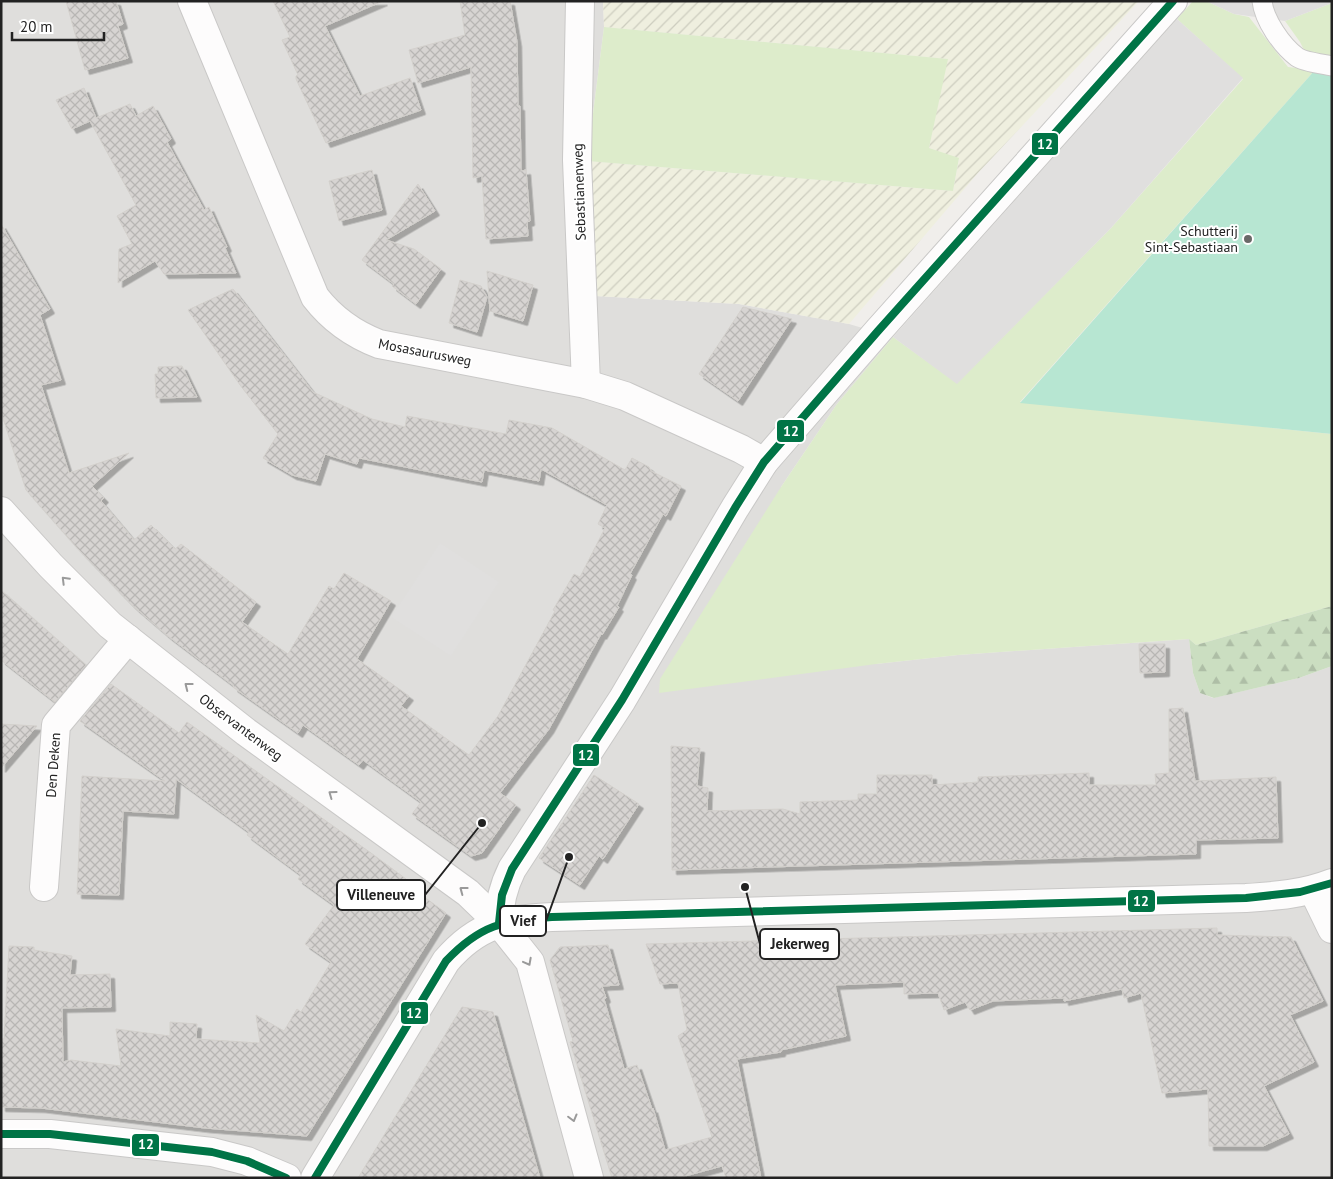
<svg xmlns="http://www.w3.org/2000/svg" width="1333" height="1179" viewBox="0 0 1333 1179" font-family="'PT Sans',sans-serif">
<defs>
<pattern id="farmland-furrows" width="10" height="10" patternUnits="userSpaceOnUse" patternTransform="scale(1.25)"><rect width="10" height="10" fill="#efefdf"/><path d="M-1 1l2-2M0 10L10 0M9 11l2-2" fill="none" stroke="#cdcdbf"/></pattern>
<pattern id="forest-firs" width="22" height="20" patternUnits="userSpaceOnUse" patternTransform="scale(1.25)"><rect width="22" height="20" fill="#cbdec1"/><path d="M5 1l3.5 6h-7zM16 11l3.5 6h-7z" fill="#aebea6"/></pattern>
<pattern id="building-cross-hatch" width="8" height="8" patternUnits="userSpaceOnUse" patternTransform="scale(1.25)"><rect width="8" height="8" fill="#d7d4d2"/><path d="M0 0l8 8M0 8l8-8" fill="none" stroke="#b8b6b4"/></pattern>
<filter id="shadow"><feDropShadow dx="4.5" dy="4.5" stdDeviation="0" flood-color="#0004"/></filter>
</defs>
<rect width="100%" height="100%" fill="#f0eeeb"/>
<polygon fill="#dfdedc" points="1,1 603,1 604,27 587,161 595,296 739,304 849,324 893,337 837,404 781,487 876,664 958,655 1189,639 1193,673 1200,693 1213,698 1299,678 1332,666 1332,1178 1,1178"/>
<polygon fill="url(#farmland-furrows)" points="603,1 1139,1 978,173 849,324 739,304 595,296 587,161 953,191 959,159 929,148 947,59 604,27"/>
<g fill="#ddeccb">
<polygon points="1193,1 1206,1 1234,14 1249,17 1288,67 1314,70 1300,42 1285,21 1332,3 1332,75 1315,70 1020,402 1332,434 1332,606 1196,645 1189,639 958,655 876,664 659,693 660,679 781,487 837,404 893,337 957,383 1111,228 1243,79 1177,19"/>
<polygon points="604,27 948,59 929,148 959,158 953,191 587,161"/>
</g>
<polygon fill="url(#forest-firs)" points="1332,606 1332,666 1299,678 1214,698 1200,693 1193,673 1189,639 1196,645"/>
<polygon fill="#b7e6d2" points="1315,70 1332,75 1332,434 1020,403"/>
<g fill="#e0dfde">
<polygon points="1206,1 1332,1 1332,3 1285,21 1234,14"/>
<polygon points="1177,19 1243,78 1111,228 957,384 893,337"/>
<polygon points="440,543 499,582 451,656 391,617"/>
</g>
<g fill="url(#building-cross-hatch)" stroke="#d3d0cc" filter="url(#shadow)">
<polygon points="66,1 116,1 123,24 118,26 128,58 85,70"/>
<polygon points="273,1 383,1 325,26 360,96 410,78 421,110 326,143 296,79 296,76 298,75 282,40 290,37"/>
<polygon points="460,1 510,1 517,42 518,106 520,106 521,171 526,170 530,221 527,222 528,236 486,239 482,176 473,178 471,67 418,83 409,50 465,35"/>
<polygon points="84,88 96,118 130,104 136,116 153,106 171,139 167,142 204,210 209,207 227,247 225,248 236,273 164,274 155,261 118,283 119,249 132,244 117,216 136,205 90,121 72,129 56,100"/>
<polygon points="372,170 382,210 339,221 329,181"/>
<polygon points="418,184 435,211 386,240 414,249 441,269 416,304 392,286 394,284 362,260"/>
<polygon points="1,224 50,309 40,315 61,380 41,385 69,473 129,453 92,486 104,498 101,501 134,540 151,525 175,549 181,544 256,602 242,622 288,654 329,586 334,589 344,573 391,601 357,659 409,696 401,706 469,755 498,716 555,611 553,610 574,574 580,577 605,528 598,524 607,505 541,469 539,481 484,470 482,482 359,458 357,464 325,454 316,481 292,475 263,458 278,434 240,385 188,310 233,289 313,392 372,419 405,427 407,416 506,434 509,420 552,428 625,470 632,458 649,467 651,471 681,486 666,516 663,514 630,574 632,575 617,606 619,607 602,635 601,634 549,729 500,793 516,805 482,853 471,856 412,814 421,802 363,760 359,765 303,725 298,733 233,687 234,686 168,636 132,605 78,549 26,490 1,412"/>
<polygon points="487,271 533,285 523,321 490,311"/>
<polygon points="460,280 481,286 487,297 477,332 449,323"/>
<polygon points="743,307 792,319 738,401 699,374"/>
<polygon points="182,366 197,397 156,398 155,374 158,374 158,367"/>
<polygon points="1,590 86,665 55,702 1,660"/>
<polygon points="1139,644 1165,644 1165,672 1140,673"/>
<polygon points="111,684 179,733 187,722 371,853 406,879 405,881 412,886 412,888 446,913 307,1136 205,1128 41,1108 1,1107 1,1039 4,1039 9,946 34,947 34,950 72,956 70,975 110,974 111,1007 62,1008 63,1062 71,1060 121,1066 116,1029 170,1036 170,1022 197,1024 196,1039 260,1043 256,1015 284,1031 297,1009 301,1012 331,962 305,944 334,905 298,879 301,875 247,835 249,832 176,779 174,814 123,811 119,895 77,894 82,776 165,781 80,721"/>
<polygon points="1183,708 1195,781 1276,777 1278,838 1196,840 1196,854 672,870 671,746 700,748 697,786 708,788 707,811 783,809 800,814 800,802 858,800 858,794 877,794 877,775 932,775 932,785 978,782 978,777 1089,773 1089,785 1156,785 1155,774 1169,773 1169,709"/>
<polygon points="1,724 37,726 1,768"/>
<polygon points="594,775 639,804 603,859 599,856 580,885 539,858"/>
<polygon points="1217,928 1217,935 1291,937 1323,1001 1290,1015 1314,1062 1264,1086 1289,1134 1263,1146 1209,1146 1208,1089 1162,1093 1141,993 1124,998 1122,989 1064,1001 1064,998 993,1001 970,1010 965,1002 944,1010 938,993 904,994 904,982 835,985 846,1036 781,1050 781,1052 737,1059 761,1178 726,1178 722,1166 678,1178 612,1178 570,1042 573,1041 550,960 560,947 608,945 619,985 602,986 606,998 604,999 624,1069 637,1065 652,1109 653,1108 665,1150 712,1137 678,1036 687,1030 678,983 660,984 646,944"/>
<polygon points="462,1007 493,1012 540,1178 358,1178"/>
</g>
<g fill="none" stroke-linecap="round" stroke-linejoin="round">
<defs>
<path id="lane" d="M1262,1C1264,20 1282,46 1297,57C1304,62 1323,64 1332,66"/>
<g id="street">
<path d="M192,1L315,297C332,319 353,334 379,344L586,384L625,396L741,449L764,462"/>
<polyline points="580,1 577,160 586,384"/>
<polyline points="1,511 51,566 110,625 246,732 468,893 499,923 530,962 589,1178"/>
<polyline points="44,887 56,725 128,639"/>
<polyline points="1313,890 1332,929"/>
<path d="M499,923C499,903 503,887 512,869L622,700L735,508L764,462L878,331L1173,1"/>
<polyline points="1,1134 50,1134 212,1152 247,1161 287,1178"/>
<path d="M315,1178L446,961C478,924 505,919 552,917L1246,898C1276,896 1304,894 1332,883"/>
</g>
</defs>
<use href="#lane" stroke="#c9c8c7" stroke-width="21"/>
<use href="#street" stroke="#c9c8c7" stroke-width="30"/>
<use href="#lane" stroke="#fdfcfc" stroke-width="19"/>
<use href="#street" stroke="#fdfcfc" stroke-width="28"/>
<defs>
<g id="bus-1">
<polyline points="499,923 502,895 512,869 622,700 735,508 764,462 878,331 1173,1"/>
<polyline points="1,1134 50,1134 212,1152 247,1161 286,1178"/>
<path d="M315,1178L446,961C480,925 504,920 552,917L1246,898L1300,892L1332,883"/>
</g>
</defs>
<use href="#bus-1" stroke="#fff" stroke-width="11"/>
<use href="#bus-1" stroke="#007446" stroke-width="8"/>
</g>
<defs><path id="oneway-chevron" d="M-2-3.5L2.5 0L-2 3.5" fill="none" stroke-width="1.6" stroke-linecap="round" stroke-linejoin="round" transform="scale(1.25)"/></defs>
<g stroke="#9a9a9a">
<use href="#oneway-chevron" transform="translate(65 580) rotate(-135)"/>
<use href="#oneway-chevron" transform="translate(188 686) rotate(-142)"/>
<use href="#oneway-chevron" transform="translate(332 794) rotate(-144)"/>
<use href="#oneway-chevron" transform="translate(463 890) rotate(-143)"/>
<use href="#oneway-chevron" transform="translate(528 962) rotate(62)"/>
<use href="#oneway-chevron" transform="translate(573 1118) rotate(75)"/>
</g>
<circle fill="#6a6968" stroke="#fff" stroke-width="2" cx="1248" cy="239" r="5"/>
<g text-anchor="middle" dominant-baseline="central" stroke-width="4" stroke-linejoin="round" paint-order="stroke">
<g font-size="14" fill="#222" stroke="#fff">
<text transform="translate(579 192) rotate(-92)">Sebastianenweg</text>
<text transform="translate(425 352) rotate(11)">Mosasaurusweg</text>
<text transform="translate(241 727) rotate(37)">Observantenweg</text>
<text transform="translate(53 765) rotate(-86)">Den Deken</text>
</g>
<g font-size="14" fill="#222" stroke="#fff" text-anchor="end">
<text x="1238" y="231">Schutterij<tspan x="1238" dy="16">Sint-Sebastiaan</tspan></text>
</g>
</g>
<path fill="none" stroke="#222" stroke-width="2" d="M482 823L425 895M569 857L546 921M745 887L760 944"/>
<g fill="#222" stroke="#fff" stroke-width="2">
<circle cx="482" cy="823" r="5"/>
<circle cx="569" cy="857" r="5"/>
<circle cx="745" cy="887" r="5"/>
</g>
<g fill="#fff" stroke="#222" stroke-width="2">
<rect x="337" y="880" width="88" height="30" rx="5"/>
<rect x="500" y="906" width="46" height="30" rx="5"/>
<rect x="760" y="929" width="79" height="30" rx="5"/>
</g>
<g font-size="15" text-anchor="middle" font-weight="bold" fill="#222">
<text x="381" y="900">Villeneuve</text>
<text x="523" y="926">Vief</text>
<text x="800" y="949">Jekerweg</text>
</g>
<g stroke="#fff" stroke-width="2">
<rect x="1031" y="132" width="28" height="24" rx="5" fill="#007446"/>
<rect x="776" y="419" width="29" height="24" rx="5" fill="#007446"/>
<rect x="572" y="743" width="28" height="24" rx="5" fill="#007446"/>
<rect x="1127" y="889" width="29" height="24" rx="5" fill="#007446"/>
<rect x="400" y="1001" width="29" height="24" rx="5" fill="#007446"/>
<rect x="131" y="1133" width="29" height="24" rx="5" fill="#007446"/>
</g>
<g font-size="14" text-anchor="middle" font-weight="bold" fill="#fff">
<text x="1045" y="149">12</text>
<text x="791" y="436">12</text>
<text x="586" y="760">12</text>
<text x="1141" y="906">12</text>
<text x="414" y="1018">12</text>
<text x="146" y="1149">12</text>
</g>
<rect width="1333" height="1179" fill="none" stroke="#222222" stroke-width="5"/>
<path d="M12 32v8h92v-8" fill="none" stroke="#222222" stroke-width="2.5"/>
<text x="20" y="32" font-size="15" fill="#222222" stroke="#ffffff" stroke-width="4" paint-order="stroke">20 m</text>
</svg>
